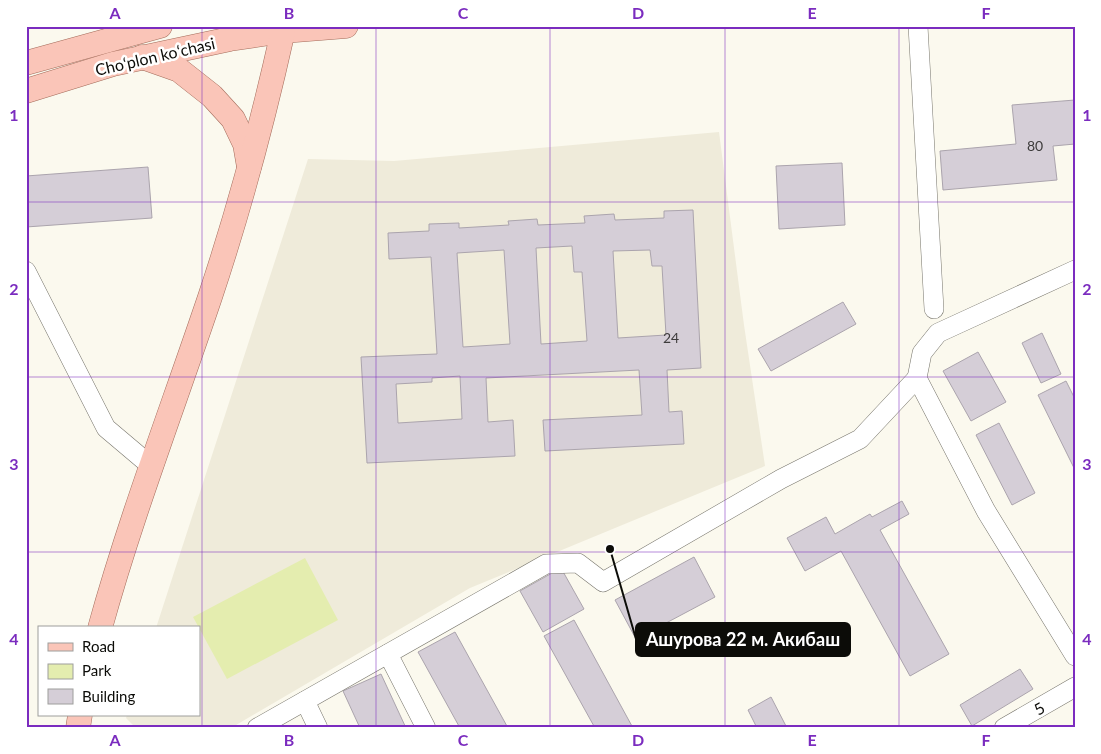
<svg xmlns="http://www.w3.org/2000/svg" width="1101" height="754" viewBox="0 0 1101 754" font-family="Lato,sans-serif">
<rect width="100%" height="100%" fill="#fbf9ee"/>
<polygon fill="#efebda" points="719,132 744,325 765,466 470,588 231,728 136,728 126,718 127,715 199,715 199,628 156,628 308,159 394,161"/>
<polygon fill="#e4edaf" points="305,558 338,620 227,679 193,617"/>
<g fill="#d5ced7" stroke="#aba4ad" fill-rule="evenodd">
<polygon points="1075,100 1075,144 1053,146 1057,180 943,190 940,151 1016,144 1012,105"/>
<polygon points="842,163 845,225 779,229 776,166"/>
<polygon points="148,167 152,218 26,227 26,176"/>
<path d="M693,210L701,368L667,370L669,412L682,411L684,444L545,451L543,420L642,415L639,370L486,378L488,422L513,420L515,456L367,463L361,357L437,354L431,257L389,259L388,233L429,231V224L459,223V228L509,225L508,221L537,219L538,225L585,223L584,216L614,214L615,220L664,218V211ZM572,246L574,272H582L587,341L541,344L536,248ZM504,250L510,344L463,347L457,253ZM650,250L652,266H662L666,335L618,338L613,251ZM460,376L462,419L398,423L396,384L432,382V378Z"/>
<polygon points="843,302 856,324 771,371 758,349"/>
<polygon points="1042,333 1061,374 1041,383 1022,343"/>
<polygon points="978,352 1006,402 971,421 943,371"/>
<polygon points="1066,381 1075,399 1075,470 1038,395"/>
<polygon points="999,423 1035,493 1012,505 976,435"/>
<polygon points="902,501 909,514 880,530 949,654 910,676 841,551 805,571 787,538 826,517 835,534 870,514 872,517"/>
<polygon points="694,557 715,597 636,639 615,600"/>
<polygon points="561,568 584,609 543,632 520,591"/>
<polygon points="574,620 633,728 595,728 544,636"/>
<polygon points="455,632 508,728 460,728 418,652"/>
<polygon points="1020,669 1033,689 972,726 960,705"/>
<polygon points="381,674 406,728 360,728 343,691"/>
<polygon points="771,697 787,728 757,728 748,710"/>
</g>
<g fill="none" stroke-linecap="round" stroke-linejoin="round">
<defs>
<g id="minor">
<polyline points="918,26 934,309"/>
<polyline points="1075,270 938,333 922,353 917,378 986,511 1075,656"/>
<polyline points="26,271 106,428 151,466"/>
<polyline points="388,654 426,728"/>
<polyline points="305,701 318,728"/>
<polyline points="257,728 546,564 578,563 603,582 781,479 860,439 917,378"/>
<polyline points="1004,728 1075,687"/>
</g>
<g id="major">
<polyline points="142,57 179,70 212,96 233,119 245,144 249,167"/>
<polyline points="26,63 160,26"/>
<polyline points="26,91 113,64 230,39 283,31 346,26"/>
<path d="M100,628C131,516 173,407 210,297C239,210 263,121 283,31L282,26"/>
<polyline points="78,728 80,715"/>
</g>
</defs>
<use href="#minor" stroke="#77756c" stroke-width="20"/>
<use href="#major" stroke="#a46c5b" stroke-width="25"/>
<use href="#minor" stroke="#fff" stroke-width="19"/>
<use href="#major" stroke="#fac5b8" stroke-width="24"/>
</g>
<path fill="none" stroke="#7b2cbf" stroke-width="1" stroke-opacity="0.55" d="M202,26V728M376,26V728M550,26V728M725,26V728M899,26V728M26,202H1075M26,377H1075M26,552H1075"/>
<g text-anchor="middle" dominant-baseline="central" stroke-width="5" stroke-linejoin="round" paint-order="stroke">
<g font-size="14" fill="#3e3c3c">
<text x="1035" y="145">80</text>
<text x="671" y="337">24</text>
</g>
<g font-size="16" fill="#0c0c08" stroke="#fff">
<text transform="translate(155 56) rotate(-13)">Choʻplon koʻchasi</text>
<text transform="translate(1039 708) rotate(-30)">5</text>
</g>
</g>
<path fill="none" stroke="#0c0c08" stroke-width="2" d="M610 549L636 639"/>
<circle fill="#0c0c08" stroke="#fff" stroke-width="2" cx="610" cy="549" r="5"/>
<rect fill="#0c0c08" stroke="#0c0c08" stroke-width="2" x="636" y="623" width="214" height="33" rx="5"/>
<g font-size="18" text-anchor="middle" font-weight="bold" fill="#fff">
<text x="743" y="646">Ашурова 22 м. Акибаш</text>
</g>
<rect width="1101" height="754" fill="none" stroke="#ffffff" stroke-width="55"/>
<rect x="38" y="626" width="162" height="90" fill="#ffffff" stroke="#9e9e9c"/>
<rect x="48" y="643" width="25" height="8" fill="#fac5b8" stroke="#9e9e9c"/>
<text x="82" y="652" font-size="15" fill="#0c0c08">Road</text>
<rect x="48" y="664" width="25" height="15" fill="#e4edaf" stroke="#9e9e9c"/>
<text x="82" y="676" font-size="15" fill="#0c0c08">Park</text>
<rect x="48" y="689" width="25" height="15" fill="#d5ced7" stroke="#9e9e9c"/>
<text x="82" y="702" font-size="15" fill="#0c0c08">Building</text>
<rect x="28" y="28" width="1046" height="698" fill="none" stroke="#7b2cbf" stroke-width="2"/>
<g font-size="16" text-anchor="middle" font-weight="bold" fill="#7b2cbf">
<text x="115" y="19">A</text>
<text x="289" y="19">B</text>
<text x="463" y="19">C</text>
<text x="638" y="19">D</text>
<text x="812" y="19">E</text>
<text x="986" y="19">F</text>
<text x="14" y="121">1</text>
<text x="1087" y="121">1</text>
<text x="14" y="295">2</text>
<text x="1087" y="295">2</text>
<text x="14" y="470">3</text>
<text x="1087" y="470">3</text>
<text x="14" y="645">4</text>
<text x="1087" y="645">4</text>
<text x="115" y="746">A</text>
<text x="289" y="746">B</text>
<text x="463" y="746">C</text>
<text x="638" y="746">D</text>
<text x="812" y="746">E</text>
<text x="986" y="746">F</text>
</g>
</svg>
